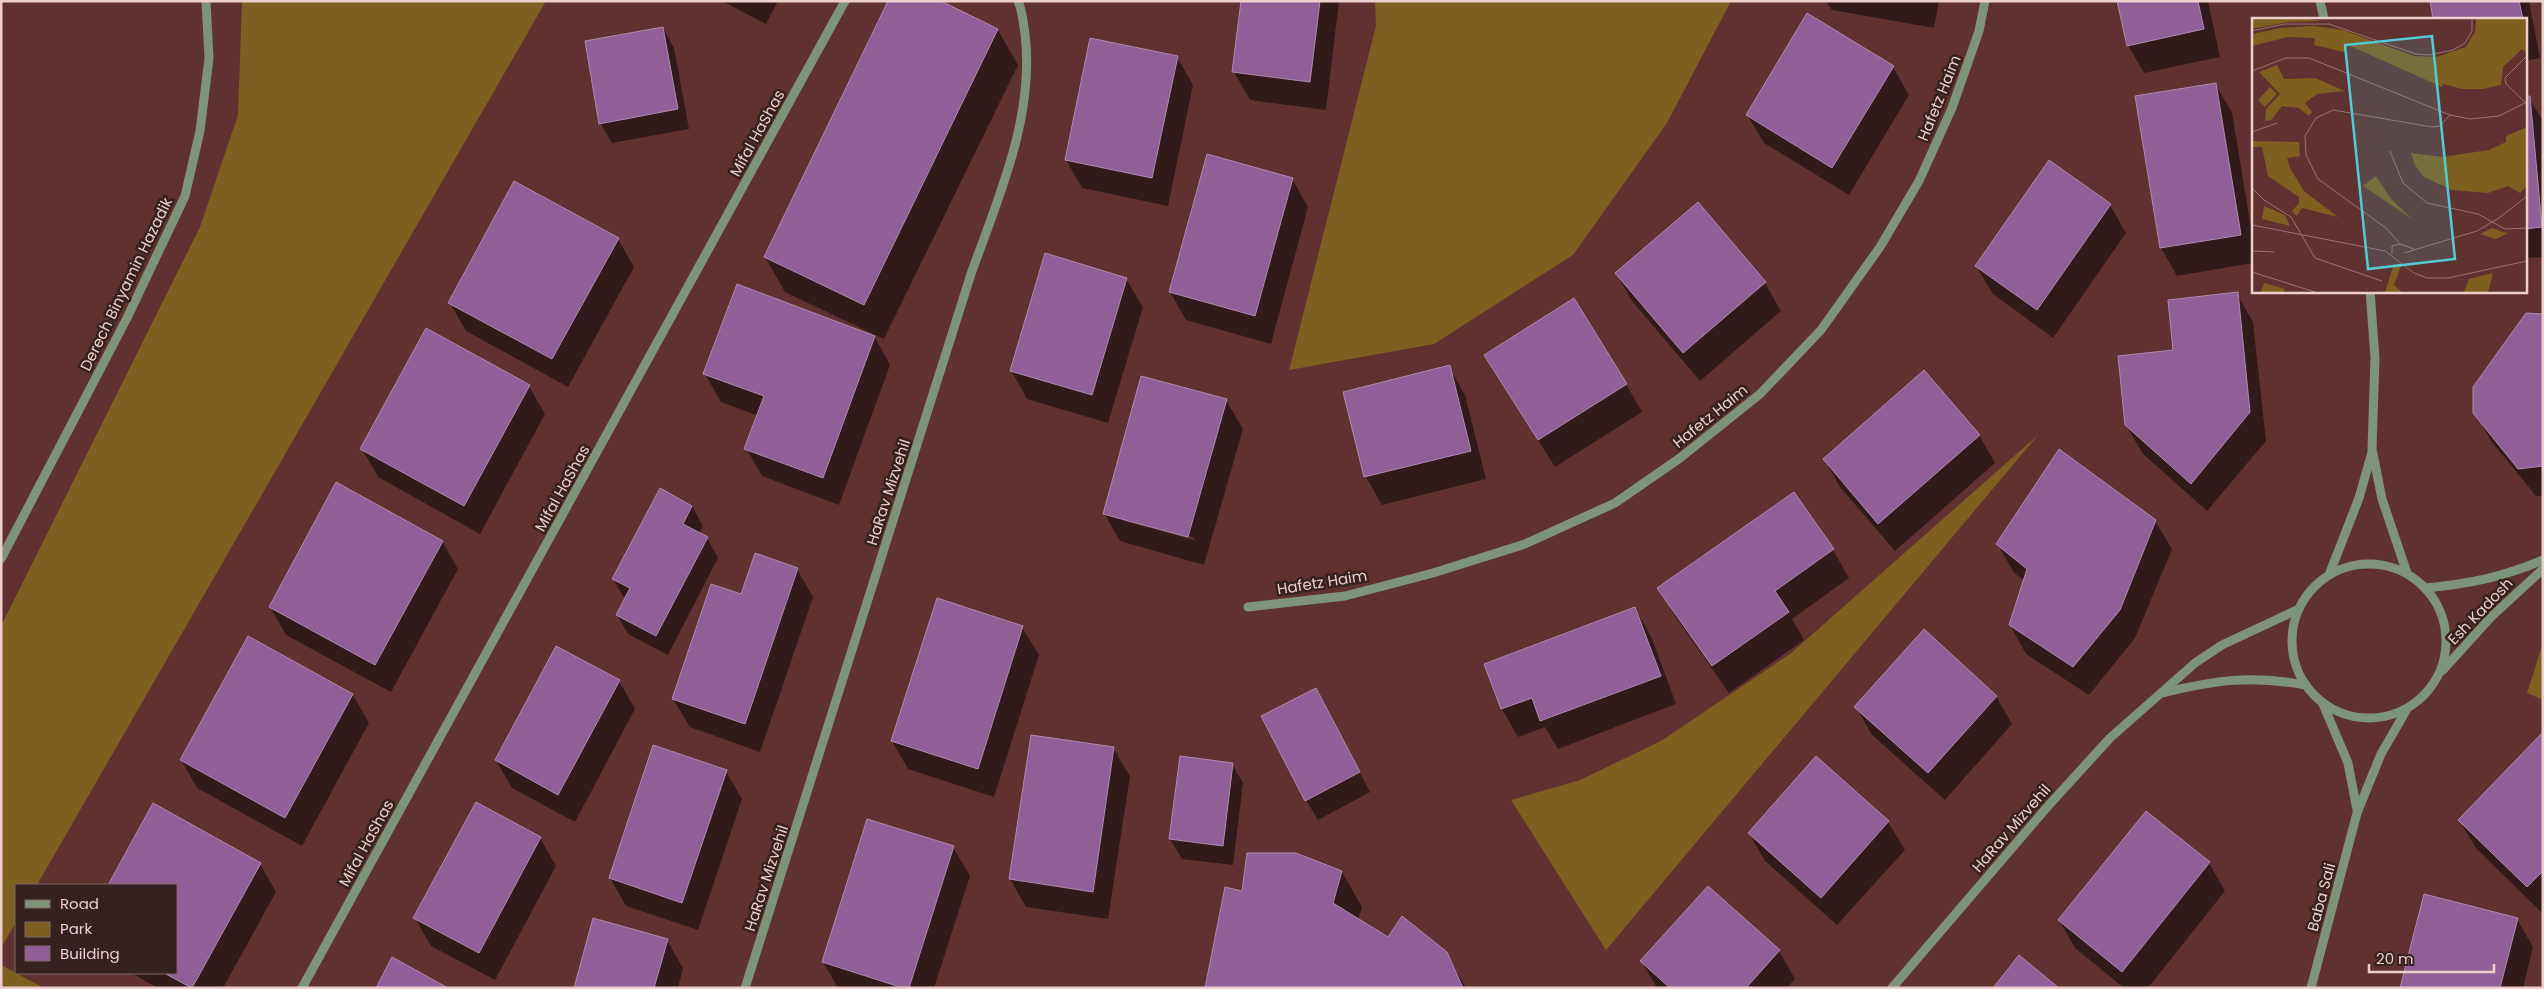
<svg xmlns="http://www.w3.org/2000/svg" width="2544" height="989" viewBox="0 0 2544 989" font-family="Poppins,sans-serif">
<rect width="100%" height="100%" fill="#5f3231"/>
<g fill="#7d5f20">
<polygon points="242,1 546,1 37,885 16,885 16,922 1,948 1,626 200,227 238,115"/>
<polygon points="1375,1 1731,1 1667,123 1573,255 1434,344 1289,370 1376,26"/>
<polygon points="2038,435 1606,950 1511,800 1580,780 1661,741 1790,654"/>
<polygon points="2543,643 2543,700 2527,693"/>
<polygon points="1,965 44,988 1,988"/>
</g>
<g fill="#0007" fill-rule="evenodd">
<polygon points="722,1 778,1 766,24"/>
<polygon points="939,1 998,30 1018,65 884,339 873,334 890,365 839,505 762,476 746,448 758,416 721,402 705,374 872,336 873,334 785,292 765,257"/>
<polygon points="1242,1 1339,1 1326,110 1250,100 1234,72"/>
<polygon points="1826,1 1939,1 1934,28 1832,10"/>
<polygon points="2119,1 2208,1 2220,57 2144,73 2128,45"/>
<polygon points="2431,1 2529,1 2540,58 2525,61 2525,19 2435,19"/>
<polygon points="663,28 674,48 689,129 612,143 600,123"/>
<polygon points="1177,57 1193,85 1168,206 1082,188 1066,160"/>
<polygon points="1893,67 1909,95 1849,195 1764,143 1747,115"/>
<polygon points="2215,84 2232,112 2253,241 2253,263 2177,276 2161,248 2136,97"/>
<polygon points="2525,98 2529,98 2543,121 2543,257 2525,258"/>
<polygon points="1292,179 1308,207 1271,344 1186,320 1170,292"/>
<polygon points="1698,204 1765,283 1781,311 1700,381 1632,301 1616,273"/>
<polygon points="2110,205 2126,233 2053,338 1993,294 1976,266"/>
<polygon points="618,239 634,267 568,387 466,331 450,303"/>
<polygon points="1126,279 1143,307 1108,423 1027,399 1011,370"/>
<polygon points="2237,294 2253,322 2266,441 2207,511 2143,454 2126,425 2174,351"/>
<polygon points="2543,315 2543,496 2536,496 2491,441 2475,412"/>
<polygon points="1449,367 1465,395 1486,479 1382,505 1366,477 1344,393"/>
<polygon points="1502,383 1626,384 1642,412 1555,467"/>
<polygon points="529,386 545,414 480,534 378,477 362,449"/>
<path d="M1226,400L1243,429L1204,565L1120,541L1104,513ZM1124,518L1195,538L1194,540L1124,521Z"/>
<polygon points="1979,435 1995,463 1895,551 1840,487 1824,459"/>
<polygon points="1794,494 1833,550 1849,578 1792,619 1804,640 1729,693 1675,616 1659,588"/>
<polygon points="692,506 703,526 699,533 707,538 718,558 668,655 628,634 617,615 625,599 613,579"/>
<polygon points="2155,521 2172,549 2135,638 2089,695 2026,654 2010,625 2025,581 2014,573 1998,545"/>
<polygon points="442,541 458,569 391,692 286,635 270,607"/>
<polygon points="797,569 813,597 760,752 690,727 673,699 742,596"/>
<polygon points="1635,609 1651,636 1676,704 1558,749 1545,727 1518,737 1502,709 1486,664"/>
<polygon points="1022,627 1039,655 994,797 908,769 892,741"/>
<polygon points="248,638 353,695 369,723 302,846 197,788 181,760"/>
<polygon points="619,681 635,709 575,822 512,788 496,760"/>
<polygon points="1996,696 2012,724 1945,800 1872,735 1856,707"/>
<polygon points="1327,709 1370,792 1318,820 1306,800"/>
<polygon points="2543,734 2543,914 2476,848 2459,820"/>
<polygon points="1113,748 1130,776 1108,919 1026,907 1010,879"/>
<polygon points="1816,757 1888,822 1905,850 1837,925 1765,861 1749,833"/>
<polygon points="1232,764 1243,783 1233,865 1182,859 1170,839"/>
<polygon points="726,771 742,799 698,930 626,906 610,878"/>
<polygon points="153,805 260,864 276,892 223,988 158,988 131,973 176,973 176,885 110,885"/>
<polygon points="540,838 556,866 495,980 431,946 415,918"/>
<polygon points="953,847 970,876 934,988 838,988 823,962"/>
<polygon points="2209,863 2225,891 2148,988 2124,988 2075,948 2059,920"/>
<polygon points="1342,872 1362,907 1358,920 1388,938 1446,953 1466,988 1206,988 1243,892"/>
<polygon points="1708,888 1779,951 1795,979 1787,988 1657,988 1642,962"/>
<polygon points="2517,919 2533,947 2523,988 2401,988"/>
<polygon points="667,940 683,968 678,988 576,988"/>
</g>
<g fill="#915f98" stroke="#ac8bb0">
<polygon points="888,1 941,1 998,29 864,305 764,257"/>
<polygon points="1241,1 1320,1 1310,82 1232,72"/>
<polygon points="2117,1 2198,1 2204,29 2127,46"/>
<polygon points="2430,1 2519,1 2523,19 2433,19"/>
<polygon points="1807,13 1894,66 1832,168 1746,115"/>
<polygon points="663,27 678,109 599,124 585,41"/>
<polygon points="1090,38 1178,56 1152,178 1065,160"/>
<polygon points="2216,83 2241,235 2160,248 2135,96"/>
<polygon points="2530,96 2542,227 2525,229 2525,97"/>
<polygon points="1207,154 1293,178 1255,316 1169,292"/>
<polygon points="2049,160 2111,204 2037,310 1975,266"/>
<polygon points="514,181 619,238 552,359 448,303"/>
<polygon points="1698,202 1766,282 1683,353 1615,273"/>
<polygon points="1045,253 1127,278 1092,395 1010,371"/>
<polygon points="737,284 875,336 823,478 744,449 764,396 703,374"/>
<polygon points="2238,292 2250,412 2191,484 2125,425 2118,356 2173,350 2168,300"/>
<polygon points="1574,298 1627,384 1538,440 1484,355"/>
<polygon points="2526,313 2543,314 2543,466 2518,469 2473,413 2473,387"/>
<polygon points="426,328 530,385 464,506 360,449"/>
<polygon points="1450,365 1471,451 1364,477 1343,392"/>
<polygon points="1924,370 1980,435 1878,524 1823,459"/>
<polygon points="1141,376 1227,399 1188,537 1103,514"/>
<polygon points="2059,449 2156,520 2120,610 2073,667 2009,625 2027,569 1996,544"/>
<polygon points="336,482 443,541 375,665 269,607"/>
<polygon points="660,488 692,506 683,524 708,537 656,636 616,615 630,588 612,579"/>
<polygon points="1794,492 1834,549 1775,591 1789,612 1712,666 1657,588"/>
<polygon points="755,553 798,568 745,724 672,699 711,584 741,594"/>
<polygon points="937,598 1023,626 978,769 891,741"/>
<polygon points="1635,607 1661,676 1540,721 1532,698 1501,709 1484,664"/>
<polygon points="1924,629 1997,696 1928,773 1854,707"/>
<polygon points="248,636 353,694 285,818 180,760"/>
<polygon points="556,646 620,680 558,795 495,760"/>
<polygon points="1316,688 1360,772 1305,801 1261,716"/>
<polygon points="2543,732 2543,871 2527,887 2458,820"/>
<polygon points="1031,735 1114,747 1093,892 1009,879"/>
<polygon points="653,745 727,770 682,903 609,878"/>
<polygon points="1180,756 1233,763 1223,846 1169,839"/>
<polygon points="1816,756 1889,821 1821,898 1748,833"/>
<polygon points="476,802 541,837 479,953 413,918"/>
<polygon points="153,803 261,863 192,988 164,973 176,973 176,885 108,885"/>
<polygon points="2146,811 2210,862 2122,972 2058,920"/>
<polygon points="867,819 954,846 909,988 903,988 822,962"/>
<polygon points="1247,853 1296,853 1342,871 1333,903 1388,937 1402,916 1447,952 1463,988 1205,988 1225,887 1242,891"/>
<polygon points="1708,886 1780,950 1746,988 1670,988 1640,961"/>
<polygon points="2424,894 2518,918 2500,988 2400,988"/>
<polygon points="593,918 668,939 654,988 574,988"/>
<polygon points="2019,955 2059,988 1993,988"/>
<polygon points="392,957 448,988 376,988"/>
</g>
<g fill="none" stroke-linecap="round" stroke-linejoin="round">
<g stroke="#7d947a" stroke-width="9">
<polyline points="2320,1 2324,19"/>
<polyline points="2370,291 2375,358 2372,449 2382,499 2407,573"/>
<polyline points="1,559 127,318 185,196 200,131 209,58 206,1"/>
<circle cx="2369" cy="641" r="77"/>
<polyline points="2329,575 2359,498 2372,452"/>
<path d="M2425,588C2468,584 2504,577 2543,560"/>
<polyline points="1248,607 1345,596 1433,573 1525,544 1615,503 1680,458 1760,394 1821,330 1880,247 1919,181 1952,108 1979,31 1985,1"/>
<polyline points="2442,671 2491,617 2543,569"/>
<path d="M2162,693C2216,680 2250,675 2306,685"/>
<polyline points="2323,704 2348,763 2357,810"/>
<polyline points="302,988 845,1"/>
<path d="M745,988L971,274C998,198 1035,117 1025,34C1023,23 1023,12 1018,1"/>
<polyline points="1892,988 2048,806 2110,738 2195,663 2222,645 2299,609"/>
<polyline points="2311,988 2357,813 2381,754 2407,709"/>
</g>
</g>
<g text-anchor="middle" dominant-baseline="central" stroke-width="5" stroke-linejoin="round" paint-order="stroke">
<g font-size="15" fill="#edcfcd" stroke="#362120">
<text transform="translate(1939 98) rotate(-68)">Hafetz Haim</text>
<text transform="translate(757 133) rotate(-61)">Mifal HaShas</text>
<text transform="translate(126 284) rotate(-64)">Derech Binyamin Hazadik</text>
<text transform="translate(1710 416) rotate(-39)">Hafetz Haim</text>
<text transform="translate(562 488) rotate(-61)">Mifal HaShas</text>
<text transform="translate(888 492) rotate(-72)">HaRav Mizvehil</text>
<text transform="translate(1322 582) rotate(-9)">Hafetz Haim</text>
<text transform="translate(2480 611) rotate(-46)">Esh Kadosh</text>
<text transform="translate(2011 828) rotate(-49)">HaRav Mizvehil</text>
<text transform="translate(366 843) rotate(-61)">Mifal HaShas</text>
<text transform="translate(766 878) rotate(-72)">HaRav Mizvehil</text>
<text transform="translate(2321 897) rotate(-75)">Baba Sali</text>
</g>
</g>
<g transform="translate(2252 18)">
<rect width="275" height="275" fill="#5f3231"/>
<path d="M0,1H56L71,3L36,4L0,11ZM224,1H275V35L270,31L251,49L249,67L231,71H210L191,66L190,69L96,27L92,34L62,27L63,20L36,19L0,28V16L29,10L61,8L91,12L162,38L184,39L214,29L223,14ZM25,47L32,61L63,60L93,73L65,76L53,85L60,94L57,98L47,90L30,88L19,102L13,103L14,91L28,76L7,54ZM18,69L25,76L13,89L6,82ZM275,109V168L268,175L256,168L236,175L200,172L172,159L163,147L159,135L190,139L237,132L254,124V118ZM0,123L47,124L48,138L35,140L38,150L52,173L86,199L50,190L45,198L40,193L47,185V179L16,158L10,129H0ZM124,158L139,181L160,201L111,168ZM12,188L33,197L38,208L10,201ZM240,210L250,214L256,215L244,221L228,216ZM142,246L149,248L142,267L150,274H133ZM241,255L236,274H212L217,261ZM12,265L33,271L32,274H9Z" fill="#7d5f20"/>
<path fill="none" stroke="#98716f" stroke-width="1" d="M0,13L32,6H77L164,36L177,37L201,32L213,25L220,13V1M0,53L34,40H57L198,97L218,101L247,98L275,84M274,85L254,66L253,60L275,38M0,114L25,105M138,133L151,165L175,185L226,196L253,211L275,210M0,170L12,182L39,199L63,240L130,263M0,207L133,233L162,255L175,260H196L275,243M162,231L148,226L134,210L66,161L54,137L53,118L64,100L81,92L180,109L188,108L198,97M0,233L22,234M152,235L225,213L247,200L275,178M140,236V228L148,226M0,254L63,274"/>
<path fill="#52ccd5" fill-opacity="0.15" stroke="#52ccd5" stroke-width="2.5" d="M180,18L203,241L116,251L93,27Z"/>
<rect width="275" height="275" fill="none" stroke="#edcfcd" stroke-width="2.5"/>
</g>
<rect width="2544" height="989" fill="none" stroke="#edcfcd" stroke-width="5"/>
<rect x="15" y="884" width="162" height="90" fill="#362120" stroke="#7f6765"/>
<rect x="25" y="900" width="25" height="8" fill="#7d947a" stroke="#7f6765"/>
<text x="60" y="909" font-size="15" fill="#edcfcd">Road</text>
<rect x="25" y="922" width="25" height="15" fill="#7d5f20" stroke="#7f6765"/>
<text x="60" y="934" font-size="15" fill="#edcfcd">Park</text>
<rect x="25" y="946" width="25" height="15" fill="#915f98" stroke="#7f6765"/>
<text x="60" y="959" font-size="15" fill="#edcfcd">Building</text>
<path d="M2369 964v8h125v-8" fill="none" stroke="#edcfcd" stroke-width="2.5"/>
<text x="2376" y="964" font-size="15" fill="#edcfcd" stroke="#362120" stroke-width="4" paint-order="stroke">20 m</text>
</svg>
